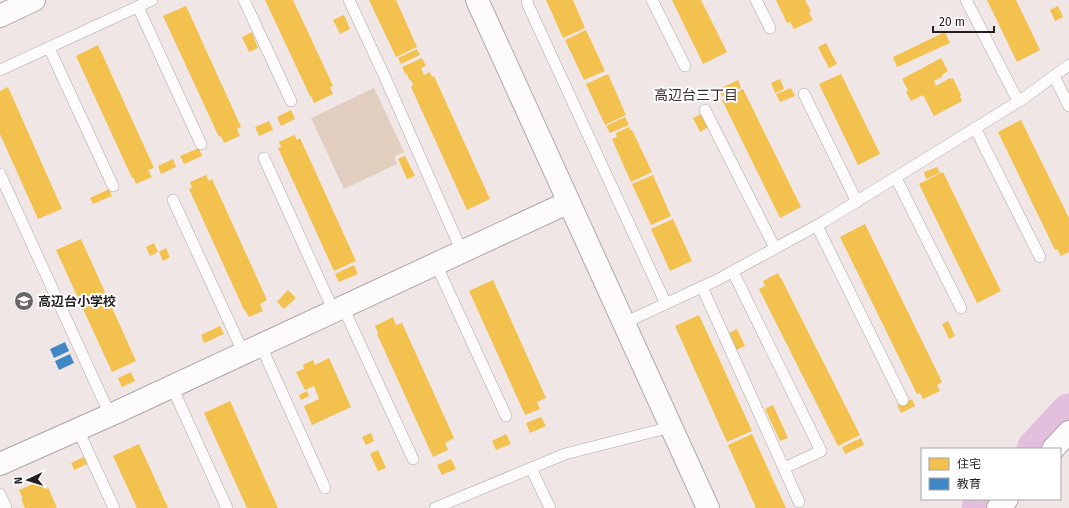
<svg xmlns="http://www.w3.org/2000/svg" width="1069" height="508" viewBox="0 0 1069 508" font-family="'Fira Sans','Noto Sans JP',sans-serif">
<rect width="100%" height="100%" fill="#f0e6e6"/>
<polygon fill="#e1cebe" points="374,88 404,152 394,157 397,164 344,189 311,118"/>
<g fill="#f2c14e">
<polygon points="265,0 293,0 333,86 330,87 333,94 314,103 311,96 310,96"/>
<polygon points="369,0 396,0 417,47 396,57"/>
<polygon points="546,0 573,0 585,28 563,38"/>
<polygon points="672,0 701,0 727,52 703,64"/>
<polygon points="776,0 805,0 811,11 809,13 813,20 794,29 790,22 787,23"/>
<polygon points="987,0 1016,0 1040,50 1017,62"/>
<polygon points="186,6 241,127 237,129 240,136 224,143 221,136 219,137 163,16"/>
<polygon points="1058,6 1063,17 1055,21 1050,10"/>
<polygon points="344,15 350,29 340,34 333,20"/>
<polygon points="586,30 605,71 584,80 565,40"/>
<polygon points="252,32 258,48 249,52 242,37"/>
<polygon points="945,32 950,43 897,67 893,57"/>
<polygon points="826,43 837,64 829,68 818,47"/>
<polygon points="98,45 154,168 148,170 152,177 136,184 133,177 132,178 76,56"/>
<polygon points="417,49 420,55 401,64 398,58"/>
<polygon points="422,58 426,66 421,68 424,75 430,72 432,77 434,76 490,199 467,210 411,87 413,85 411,80 410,81 407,74 406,75 402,67"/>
<polygon points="941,58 948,71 942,75 942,77 934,81 936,86 950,78 950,79 953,78 961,95 960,96 962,101 934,116 923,95 911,101 906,92 908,90 902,79"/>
<polygon points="608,74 626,115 605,125 586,84"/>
<polygon points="841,74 880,154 858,165 819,84"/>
<polygon points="780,79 784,89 775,93 771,83"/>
<polygon points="738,80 741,88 722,96 719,89"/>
<polygon points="8,87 62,209 38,219 0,134 0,91"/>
<polygon points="791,88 795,96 780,102 776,94"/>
<polygon points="743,89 801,207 780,218 722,100"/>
<polygon points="291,110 295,119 281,126 277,117"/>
<polygon points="701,114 708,127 700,132 693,118"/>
<polygon points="625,117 629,125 610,133 606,126"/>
<polygon points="1021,120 1069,218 1069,252 1061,256 1057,249 1055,250 998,132"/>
<polygon points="269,121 273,130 259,136 255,127"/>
<polygon points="629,127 631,131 632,130 652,172 631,182 612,139 617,137 616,133"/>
<polygon points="294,135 297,140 300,138 356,261 334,271 278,148 281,147 279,142"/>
<polygon points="199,148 202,156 184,164 180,156"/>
<polygon points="405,156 415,176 407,179 398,159"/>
<polygon points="173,159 176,167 161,174 158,166"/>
<polygon points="937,167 940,173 926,179 924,172"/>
<polygon points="943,172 1001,291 977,303 919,184"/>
<polygon points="206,175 209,181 212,179 267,300 260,304 263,311 249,317 245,310 244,310 189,189 192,188 190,182"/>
<polygon points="653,175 671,216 651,225 632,184"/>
<polygon points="109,189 112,196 93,204 90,198"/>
<polygon points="673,219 692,261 670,271 651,229"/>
<polygon points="865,224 942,382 937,385 940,391 923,399 920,393 917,394 840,237"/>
<polygon points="81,239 136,361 112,372 56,250"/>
<polygon points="154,243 158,252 150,256 146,247"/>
<polygon points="166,248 170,257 163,261 159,252"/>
<polygon points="354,265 358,274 339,282 335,274"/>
<polygon points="778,273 780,278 781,278 860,435 838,446 759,289 765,286 763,281"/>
<polygon points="493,280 546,398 537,402 540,409 525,415 469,291"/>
<polygon points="288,290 296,298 284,309 277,302"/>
<polygon points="699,315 752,431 727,442 675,326"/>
<polygon points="393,317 396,325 402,323 454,438 445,443 448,450 433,457 377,334 378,333 375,326"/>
<polygon points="948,321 955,336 949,339 942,324"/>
<polygon points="220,326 224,334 204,343 201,335"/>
<polygon points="737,329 745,346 736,350 729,333"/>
<polygon points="329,358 351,407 312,425 304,406 319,399 314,386 305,390 296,372 304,369 303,365 313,360 315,365"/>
<polygon points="131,372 135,381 122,387 118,378"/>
<polygon points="307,391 309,396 301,400 299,395"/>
<polygon points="912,399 915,406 901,413 897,405"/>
<polygon points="230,401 278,508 247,508 204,413"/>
<polygon points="773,405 788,438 780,441 765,409"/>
<polygon points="541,417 546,426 530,433 526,423"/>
<polygon points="371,433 374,441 366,445 362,437"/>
<polygon points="506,434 511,444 496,450 492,441"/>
<polygon points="752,434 786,508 756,508 728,445"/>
<polygon points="861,438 864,445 845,454 842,447"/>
<polygon points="139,444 168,508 137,508 113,456"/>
<polygon points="378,450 386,468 378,471 370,454"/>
<polygon points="84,457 87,464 74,470 71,463"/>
<polygon points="451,459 456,469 442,475 437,465"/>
<polygon points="40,481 44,489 48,487 57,508 25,508 21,499 23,499 19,490"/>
</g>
<g fill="#3f88c5">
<polygon points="65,342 69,351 54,358 50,349"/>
<polygon points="70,354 74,363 59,370 55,361"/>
</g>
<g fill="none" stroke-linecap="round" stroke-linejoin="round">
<g stroke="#e2c0dd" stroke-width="37">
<polyline points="1035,449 1069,412"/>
<polyline points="980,508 989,499"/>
</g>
<defs>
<g id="lane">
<polyline points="244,0 291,101"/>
<polyline points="349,0 384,75 462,252"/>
<polyline points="527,0 528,5 666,304"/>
<polyline points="652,0 685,66"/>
<polyline points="756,0 770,28"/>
<polyline points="966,0 1018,101"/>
<polyline points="138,7 201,144"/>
<polyline points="49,48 113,186"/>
<polyline points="0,70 152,0"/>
<polyline points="1054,76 1069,106"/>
<polyline points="804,94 857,202"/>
<polyline points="705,110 775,248"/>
<polyline points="975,128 1040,257"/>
<polyline points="264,158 334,312"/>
<polyline points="0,174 110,415"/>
<polyline points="896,178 961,308"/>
<polyline points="173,200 244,354"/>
<polyline points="817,226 903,400"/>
<polyline points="436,264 506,416"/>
<polyline points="733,272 821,451 784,468"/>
<polyline points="702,287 799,502"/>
<polyline points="343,307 413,459"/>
<polyline points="624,323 717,280 825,221 1024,98 1069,65"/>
<polyline points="261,346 325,488"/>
<polyline points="172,387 227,508"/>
<polyline points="78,430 114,508"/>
<polyline points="531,468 550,508"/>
<polyline points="0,494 6,508"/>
<polyline points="435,508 565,454 671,427"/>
</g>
<g id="street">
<polyline points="1053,449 1069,432"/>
<polyline points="0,464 117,412 569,202"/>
<polyline points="998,508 1007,499"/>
</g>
<g id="secondary">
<polyline points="477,0 708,508"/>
<polyline points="0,16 34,0"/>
</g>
</defs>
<use href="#lane" stroke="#afa7a7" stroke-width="12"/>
<use href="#street" stroke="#afa7a7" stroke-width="24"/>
<use href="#secondary" stroke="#afa7a7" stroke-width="24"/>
<use href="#lane" stroke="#fdfbfb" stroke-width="11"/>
<use href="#street" stroke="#fdfbfb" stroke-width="22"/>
<use href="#secondary" stroke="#fdfbfb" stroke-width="22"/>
</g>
<defs>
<symbol id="school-disc" viewBox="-11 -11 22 22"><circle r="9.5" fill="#6b6464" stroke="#fff"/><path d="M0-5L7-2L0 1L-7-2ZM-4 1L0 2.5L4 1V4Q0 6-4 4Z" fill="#fff"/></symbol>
</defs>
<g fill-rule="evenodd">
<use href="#school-disc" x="13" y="290" width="22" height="22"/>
</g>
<g text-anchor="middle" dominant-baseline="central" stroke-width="4" stroke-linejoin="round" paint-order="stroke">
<g font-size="13" font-weight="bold" fill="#241e1e" stroke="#fff" text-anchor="start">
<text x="38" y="301">高辺台小学校</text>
</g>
<g font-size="14" fill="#372b2b" stroke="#fff">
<text x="696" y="95">高辺台三丁目</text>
</g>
</g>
<rect x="921" y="448" width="140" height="52" fill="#ffffff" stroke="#a7a5a5"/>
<rect x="929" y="458" width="20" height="12" fill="#f2c14e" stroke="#a7a5a5"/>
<text x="957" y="468" font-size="12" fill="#241e1e">住宅</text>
<rect x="929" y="478" width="20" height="12" fill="#3f88c5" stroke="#a7a5a5"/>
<text x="957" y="488" font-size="12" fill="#241e1e">教育</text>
<g transform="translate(28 480) rotate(266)" stroke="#ffffff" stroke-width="3" paint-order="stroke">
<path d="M0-3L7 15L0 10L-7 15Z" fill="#241e1e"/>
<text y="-6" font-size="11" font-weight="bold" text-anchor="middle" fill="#241e1e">N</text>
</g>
<path d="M933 26v6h61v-6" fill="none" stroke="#241e1e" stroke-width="2"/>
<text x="939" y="26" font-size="12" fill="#241e1e" stroke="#ffffff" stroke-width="3" paint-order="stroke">20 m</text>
</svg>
